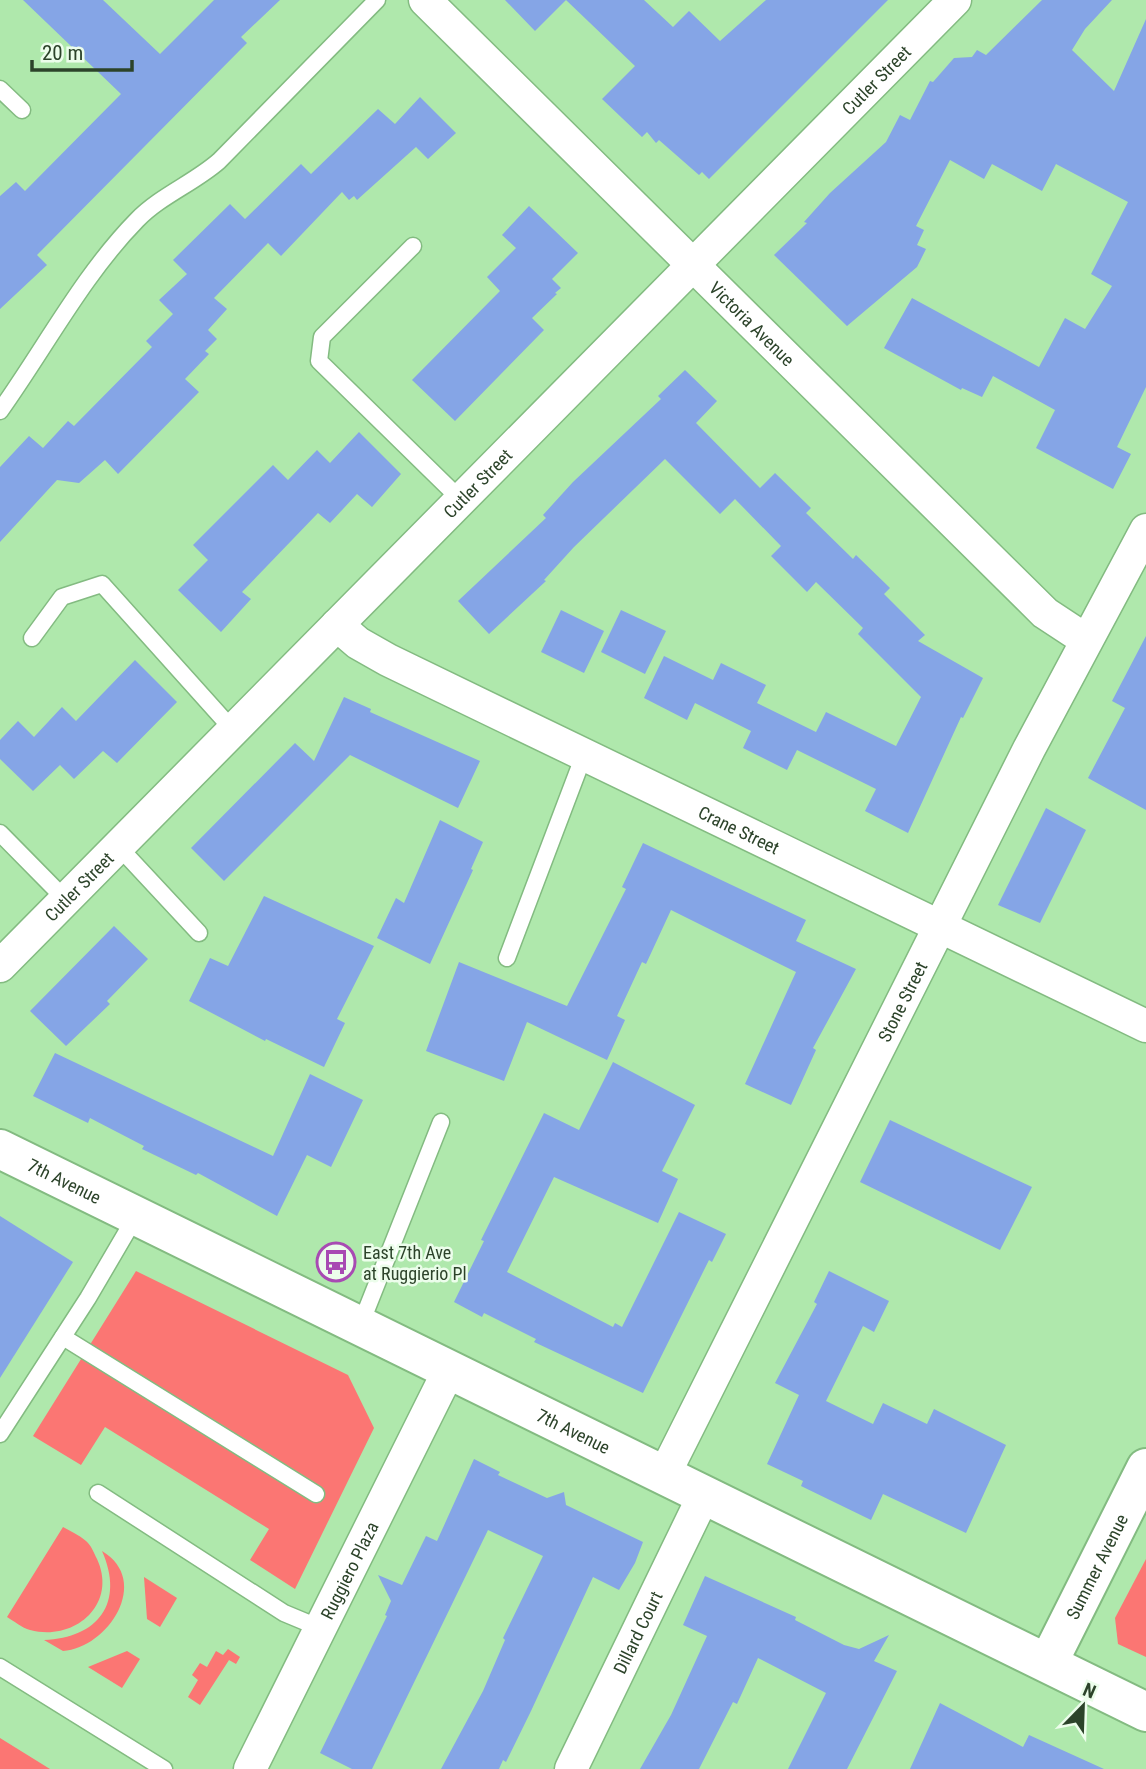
<svg xmlns="http://www.w3.org/2000/svg" width="1146" height="1769" viewBox="0 0 1146 1769" font-family="'Roboto Condensed',sans-serif">
<rect width="100%" height="100%" fill="#afe8ac"/>
<g fill="#fb7673">
<polygon points="136,1271 348,1375 374,1428 295,1589 250,1560 269,1529 105,1427 81,1465 33,1436"/>
<path d="M63,1527C70,1531 79,1535 86,1541C91,1545 94,1553 97,1559C118,1604 75,1642 30,1630C22,1628 14,1621 7,1617Z"/>
<path d="M102,1551C152,1581 108,1648 63,1651L44,1640C98,1638 125,1603 102,1551Z"/>
<polygon points="1146,1559 1146,1657 1118,1644 1115,1618"/>
<polygon points="144,1577 177,1598 160,1627 147,1619"/>
<polygon points="228,1649 240,1657 236,1664 229,1660 200,1705 188,1697 198,1680 192,1675 200,1663 207,1667 216,1651 223,1655"/>
<polygon points="127,1651 140,1659 122,1688 88,1667"/>
<polygon points="0,1738 50,1769 0,1769"/>
</g>
<g fill="#85a5e6">
<polygon points="23,0 103,0 160,54 214,0 280,0 241,37 247,43 37,255 47,265 0,309 0,196 16,182 25,191 121,94"/>
<polygon points="505,0 644,0 673,27 689,11 720,41 766,0 888,0 709,179 702,172 699,175 659,140 656,143 647,132 642,137 602,99 635,66 566,0 535,31"/>
<polygon points="1042,0 1112,0 1085,29 1072,50 1114,91 1146,19 1146,387 1117,447 1131,454 1113,489 1036,448 1055,410 993,376 982,397 962,388 961,390 884,348 912,298 1039,367 1065,318 1085,329 1112,286 1091,274 1128,202 1056,164 1042,191 992,164 984,179 950,160 916,226 924,230 917,245 926,249 917,267 847,326 774,255 807,223 804,222 830,193 886,142 900,115 910,120 930,81 933,82 954,58 972,57 977,50 986,55"/>
<polygon points="420,97 456,133 428,159 416,147 357,200 354,196 349,200 342,192 281,256 268,243 214,298 227,309 208,330 217,339 205,351 209,354 185,379 199,392 118,474 105,460 79,483 57,480 0,542 0,467 29,436 43,448 68,421 74,426 152,347 146,341 173,314 159,300 187,274 173,260 230,204 245,219 301,164 311,174 378,109 395,124"/>
<polygon points="529,206 578,253 552,279 561,288 555,293 557,294 532,318 544,330 455,421 412,380 500,291 487,277 516,248 502,235"/>
<polygon points="685,370 717,401 696,423 760,488 775,473 811,508 806,513 853,559 856,555 890,588 884,594 925,635 918,641 983,678 963,718 961,717 908,833 865,811 876,789 797,750 787,770 743,748 751,731 695,703 687,720 644,698 664,656 713,680 721,663 766,685 757,703 816,732 826,712 896,746 921,697 858,634 863,628 816,582 807,592 771,556 781,546 735,499 720,514 665,459 574,547 544,580 546,581 489,634 458,601 546,518 543,515 573,482 661,399 658,396"/>
<polygon points="359,432 401,474 372,507 357,494 330,523 318,513 242,592 251,599 221,632 178,590 208,560 193,545 273,465 288,480 317,450 330,463"/>
<polygon points="561,610 604,631 584,673 541,652"/>
<polygon points="621,610 666,631 645,674 601,652"/>
<polygon points="1146,636 1146,810 1088,778 1125,708 1112,701"/>
<polygon points="135,660 177,702 117,763 103,751 74,779 60,765 33,791 0,759 0,740 18,721 34,737 62,707 76,721"/>
<polygon points="344,697 371,709 370,712 480,761 458,808 350,755 224,881 191,848 295,743 314,761"/>
<polygon points="1046,808 1086,830 1040,923 998,905"/>
<polygon points="440,820 483,842 471,869 473,870 430,964 377,938 396,898 404,903"/>
<polygon points="643,843 806,920 796,941 856,969 813,1048 816,1050 791,1105 745,1084 796,972 671,910 646,964 642,962 617,1016 625,1020 607,1060 527,1022 504,1081 426,1051 459,962 567,1006 626,889 622,887"/>
<polygon points="264,896 374,946 337,1019 345,1023 324,1067 266,1039 265,1041 189,1001 210,958 228,966"/>
<polygon points="114,926 148,959 107,1001 110,1004 66,1046 30,1011"/>
<polygon points="55,1053 273,1156 310,1074 363,1100 331,1167 307,1155 277,1216 198,1173 196,1175 142,1149 144,1146 90,1118 88,1123 33,1096"/>
<polygon points="613,1062 695,1105 662,1171 678,1179 658,1223 554,1177 507,1272 613,1327 615,1323 622,1327 679,1212 726,1234 712,1262 709,1260 643,1393 534,1342 536,1339 484,1313 482,1317 454,1302 484,1241 481,1240 544,1113 579,1130"/>
<polygon points="890,1120 1032,1187 1000,1250 860,1182"/>
<polygon points="0,1216 73,1262 0,1378"/>
<polygon points="829,1271 889,1301 874,1332 863,1326 826,1401 873,1424 883,1403 927,1424 934,1409 1006,1445 966,1533 883,1494 871,1520 801,1486 803,1481 767,1464 799,1395 775,1383 817,1304 814,1302"/>
<polygon points="474,1459 500,1472 498,1475 547,1498 564,1492 566,1505 643,1542 635,1563 619,1590 593,1577 531,1711 506,1762 503,1760 499,1769 441,1769 483,1691 505,1640 503,1638 543,1556 488,1530 372,1769 352,1769 320,1753 387,1616 385,1615 391,1601 378,1575 402,1585 426,1536 437,1541"/>
<polygon points="705,1576 796,1617 795,1620 844,1645 859,1649 889,1635 874,1661 897,1671 847,1769 788,1769 826,1693 758,1658 737,1704 733,1702 699,1769 640,1769 671,1715 707,1636 683,1625"/>
<polygon points="940,1703 1023,1747 1029,1735 1104,1769 910,1769"/>
</g>
<g fill="none" stroke-linecap="round" stroke-linejoin="round">
<defs>
<g id="lane">
<polyline points="0,89 22,110"/>
<polyline points="413,246 322,337 319,361 461,500"/>
<path d="M0,411C45,348 83,275 137,220C160,196 194,183 219,161L377,0"/>
<polyline points="32,638 62,597 102,584 233,730"/>
<polyline points="0,833 66,900"/>
<polyline points="118,846 199,933"/>
<polyline points="507,958 584,755"/>
<polyline points="360,1326 441,1122"/>
<polyline points="63,1337 316,1494"/>
<polyline points="0,1434 88,1298 136,1216"/>
<polyline points="98,1493 284,1613 320,1628"/>
<polyline points="0,1667 164,1769"/>
</g>
<g id="street">
<path id="s1" d="M425,0L1045,613L1086,640"/>
<path id="s2" d="M337,625L358,643L388,660L1146,1026"/>
<path id="s3" d="M0,966L955,0"/>
<path id="s4" d="M664,1475L1029,749L1146,530"/>
<path id="s5" d="M250,1769L449,1370"/>
<path id="s6" d="M571,1769L704,1495"/>
</g>
<g id="secondary">
<path id="s7" d="M0,1149L1146,1712"/>
<path id="s8" d="M1048,1663L1146,1468"/>
</g>
</defs>
<use href="#lane" stroke="#83bb81" stroke-width="19"/>
<use href="#street" stroke="#83bb81" stroke-width="35"/>
<use href="#secondary" stroke="#83bb81" stroke-width="42"/>
<use href="#lane" stroke="#fff" stroke-width="16"/>
<use href="#street" stroke="#fff" stroke-width="32"/>
<use href="#secondary" stroke="#fff" stroke-width="38"/>
</g>
<defs>
<symbol id="bus-ring" viewBox="-11 -11 22 22"><circle r="9.5" fill="#ecfdeb" stroke="#a84ab3" stroke-width="1.5"/><path d="M-5-6H5V4H4V6H2V4H-2V6H-4V4H-5ZM-3.5-4V0h7V-4ZM-3.5 1.2v1.5H-2V1.2ZM2 1.2v1.5H3.5V1.2Z" fill="#a84ab3"/></symbol>
</defs>
<g fill-rule="evenodd">
<use href="#bus-ring" x="314" y="1240" width="44" height="44"/>
</g>
<g text-anchor="middle" dominant-baseline="central" stroke-width="5" stroke-linejoin="round" paint-order="stroke">
<g font-size="18" fill="#2c432a" stroke="#ecfdeb">
<text stroke="none"><textPath href="#s3" startOffset="1246">Cutler Street</textPath></text>
<text stroke="none"><textPath href="#s1" startOffset="460">Victoria Avenue</textPath></text>
<text stroke="none"><textPath href="#s3" startOffset="679">Cutler Street</textPath></text>
<text stroke="none"><textPath href="#s2" startOffset="452">Crane Street</textPath></text>
<text stroke="none"><textPath href="#s3" startOffset="112">Cutler Street</textPath></text>
<text stroke="none"><textPath href="#s4" startOffset="530">Stone Street</textPath></text>
<text stroke="none"><textPath href="#s7" startOffset="72">7th Avenue</textPath></text>
<text stroke="none"><textPath href="#s7" startOffset="639">7th Avenue</textPath></text>
<text stroke="none"><textPath href="#s8" startOffset="108">Summer Avenue</textPath></text>
<text stroke="none"><textPath href="#s5" startOffset="222">Ruggiero Plaza</textPath></text>
<text stroke="none"><textPath href="#s6" startOffset="152">Dillard Court</textPath></text>
</g>
<g font-size="18" fill="#2c432a" stroke="#ecfdeb" text-anchor="start">
<text x="363" y="1252">East 7th Ave<tspan x="363" dy="21">at Ruggierio Pl</tspan></text>
</g>
</g>
<g transform="translate(1083 1706) rotate(23)" stroke="#ecfdeb" stroke-width="5" paint-order="stroke">
<path d="M0-5L12 26L0 18L-12 26Z" fill="#2c432a"/>
<text y="-10" font-size="19" font-weight="bold" text-anchor="middle" fill="#2c432a">N</text>
</g>
<path d="M32 60v10h100v-10" fill="none" stroke="#2c432a" stroke-width="3.5"/>
<text x="42" y="60" font-size="21" fill="#2c432a" stroke="#ecfdeb" stroke-width="5" paint-order="stroke">20 m</text>
</svg>
